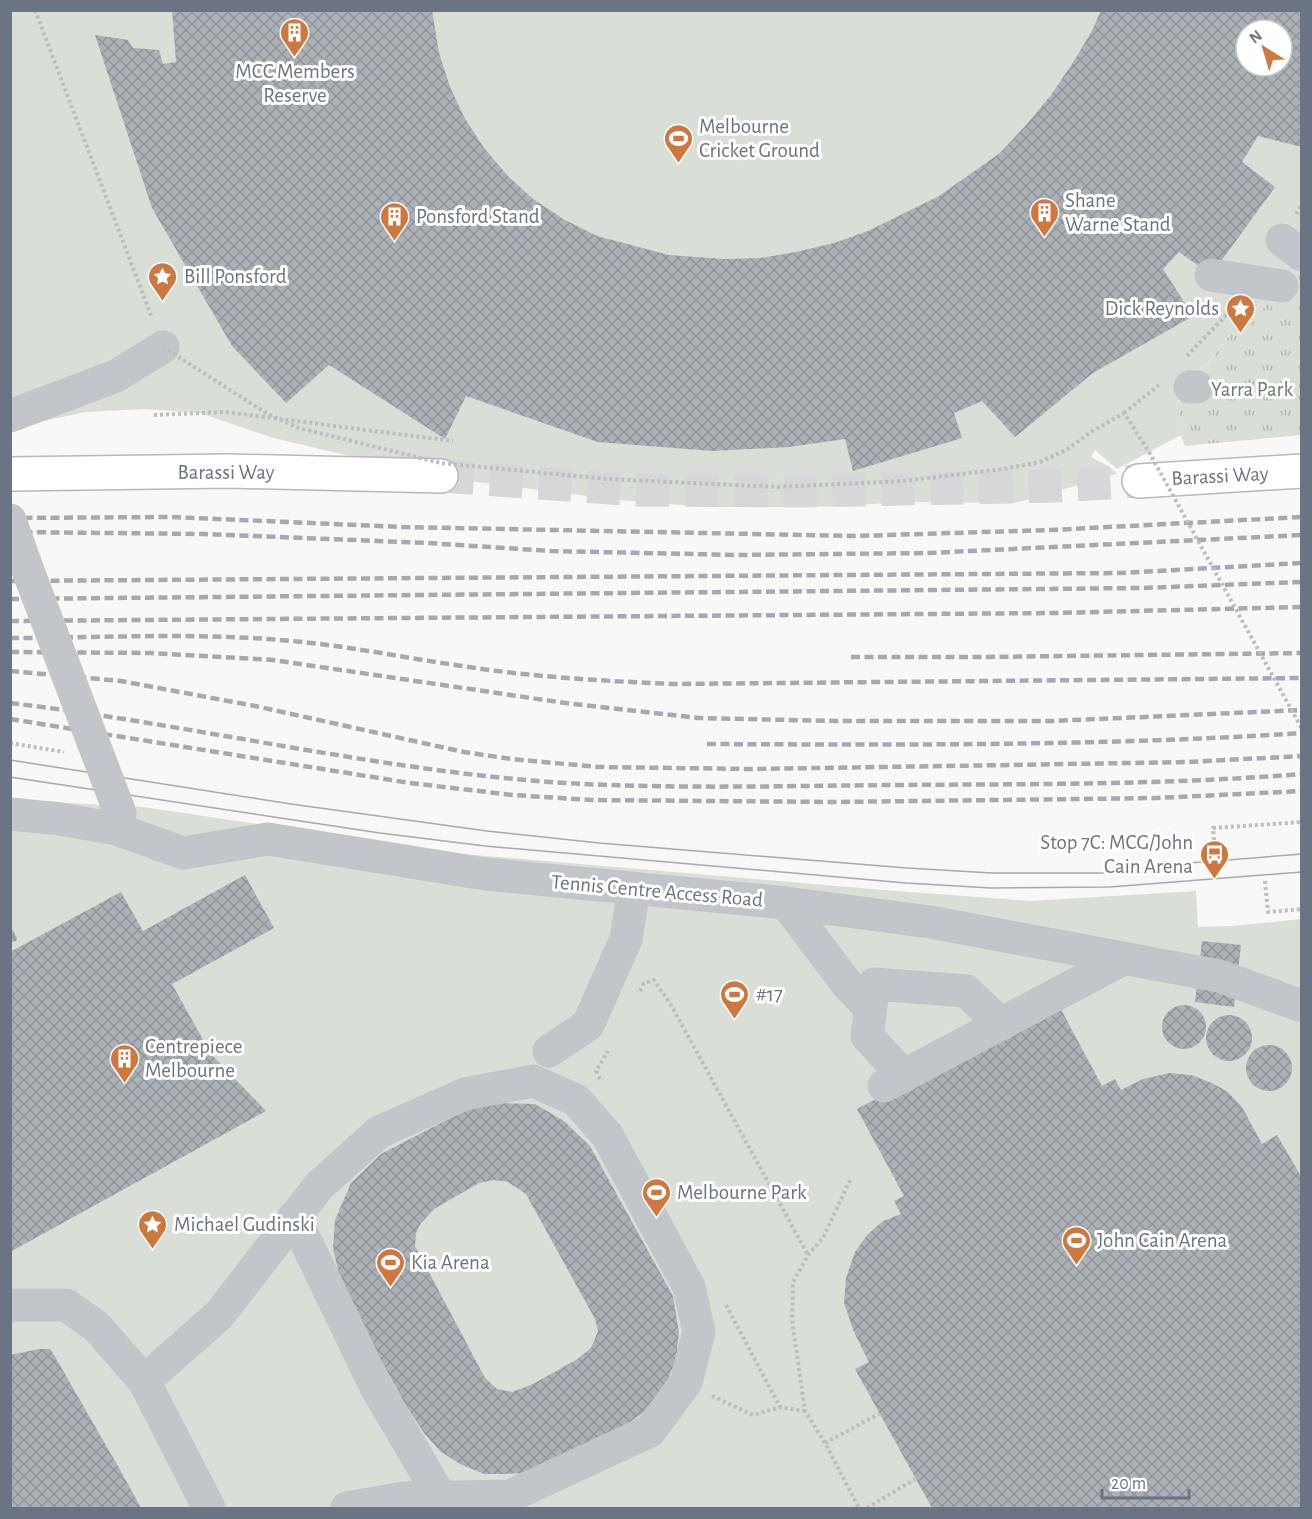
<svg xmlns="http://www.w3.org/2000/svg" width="1312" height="1519" viewBox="0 0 1312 1519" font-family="'Alegreya Sans',sans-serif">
<defs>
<pattern id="park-tufts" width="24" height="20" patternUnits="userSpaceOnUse" patternTransform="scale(1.5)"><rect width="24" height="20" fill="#d9ded7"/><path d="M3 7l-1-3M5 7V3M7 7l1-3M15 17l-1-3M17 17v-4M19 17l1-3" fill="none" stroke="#b4b9b4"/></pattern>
<pattern id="building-cross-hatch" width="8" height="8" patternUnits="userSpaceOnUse" patternTransform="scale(1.5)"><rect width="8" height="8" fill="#acb1b7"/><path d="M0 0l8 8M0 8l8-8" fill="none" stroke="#90959a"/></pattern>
</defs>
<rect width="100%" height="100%" fill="#f8f8f6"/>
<g fill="#d9ded7" fill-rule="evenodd">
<path d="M10,11H1301V260L1239,340L1232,332L1177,403L1181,435L1117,469L1095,450L1091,457L1110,467L1117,474L1015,503L907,502L817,507H706L619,500L437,477L270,437L200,413L145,409L86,412L11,428ZM1246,30H1282V66H1246Z"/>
<polygon points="10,800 143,807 452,853 883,890 1030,901 1196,891 1198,927 1232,926 1301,919 1301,1508 11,1508"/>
</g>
<polygon fill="url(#park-tufts)" points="1301,260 1301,435 1185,446 1181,435 1177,404 1232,332 1239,339"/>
<g fill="url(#building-cross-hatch)" fill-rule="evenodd">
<path d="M172,10H432L439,53L450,87L464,117L484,148L508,176L533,199L565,220L597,236L669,255L724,259L761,258L796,252L834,243L868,231L939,196L1000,153L1027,124L1051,95L1072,64L1092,31L1101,10H1302V147L1258,136L1242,162L1275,187L1211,275L1179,252L1163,269L1193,316L1093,373L1015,437L982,401L954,413L962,438L853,471L845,439L789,447L712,451L598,442L466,396L445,439L329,365L286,403L232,346L152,208L95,35L128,40L133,48L159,50L163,64L176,62ZM1246,30H1282V66H1246Z"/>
<polygon points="245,875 274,928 172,984 211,1054 266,1111 10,1252 10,952 121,892 143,931"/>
<polygon points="10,925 17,938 16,941 10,943"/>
<polygon points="1202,941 1241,945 1234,1007 1195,1002"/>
<polygon points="1057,1002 1102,1086 1115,1079 1121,1090 1143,1079 1169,1073 1191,1075 1212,1083 1228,1092 1242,1107 1262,1144 1277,1135 1302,1178 1302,1508 932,1508 855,1369 869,1362 854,1332 844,1303 846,1278 855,1252 868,1234 883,1221 901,1214 894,1201 904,1196 857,1109"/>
<circle cx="1184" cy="1027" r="22"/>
<circle cx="1229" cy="1038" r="23"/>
<circle cx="1269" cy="1068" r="23"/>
<path d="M497,1103L535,1104L564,1121L590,1146L673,1296L679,1333L676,1359L666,1384L644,1412L623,1427L528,1473L502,1474H484L460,1464L440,1451L424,1433L405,1404L370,1340L340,1278L333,1248L335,1220L351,1183L381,1154L464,1111ZM494,1180L508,1182L526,1194L595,1319L598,1331L591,1348L576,1360L531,1385L512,1392L497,1389L485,1378L415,1246L416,1233L421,1223L434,1209L479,1183Z"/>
<polygon points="39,1349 50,1349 54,1355 119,1468 141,1508 10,1508 10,1355"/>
</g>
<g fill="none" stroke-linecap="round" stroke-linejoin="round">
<polyline stroke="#d5d7d9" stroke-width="33" stroke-dasharray="33 16" stroke-linecap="butt" points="441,476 638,490 804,491 1060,486 1139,481"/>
<defs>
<g id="major">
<polyline points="10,474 228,471 441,476"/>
<polyline points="1139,481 1302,471"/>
</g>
</defs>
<use href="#major" stroke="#b6b8bd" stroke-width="36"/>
<g stroke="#bcbec0" stroke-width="4" stroke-dasharray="3 3" stroke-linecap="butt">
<polyline points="35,10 152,318"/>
<polyline points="1296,214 1302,205"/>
<polyline points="1187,356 1232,309"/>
<polyline points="1227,387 1302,386"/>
<polyline points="1124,413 1159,385"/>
<polyline points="154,415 225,412 453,441"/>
<polyline points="10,743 64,752"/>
<polyline points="1215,852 1213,828 1302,822"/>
<polyline points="1265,881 1268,912 1302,909"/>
<polyline points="640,991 644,983 654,980 671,1005 808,1255"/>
<polyline points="600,1079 596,1071 608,1051"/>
<polyline points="1301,1177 1302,1177"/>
<polyline points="850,1180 823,1238 808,1255 793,1282 792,1320 805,1411 825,1443 859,1508"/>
<polyline points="726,1305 780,1407"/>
<polyline points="712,1396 753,1415 780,1407 805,1411"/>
<polyline points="825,1443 879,1414"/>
<polyline points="867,1508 915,1479"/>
</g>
<g stroke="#c2c5c9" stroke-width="33">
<polyline points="1282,240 1302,255"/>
<polyline points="1211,275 1282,286"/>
<polyline points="1190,387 1197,387"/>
<polyline points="10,416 116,376 163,347"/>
<polyline points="10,814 61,819 116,829 183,853 268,839 485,874 786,903 930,922 1219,976 1302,1006"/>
<polyline points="786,903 847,984 870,1008"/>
<polyline points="549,1051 588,1025 626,939 634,889"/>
<polyline points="904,1076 867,1036 874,984 966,991 1001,1024"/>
<polyline points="884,1086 1123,959"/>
<polyline points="294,1217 376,1387 441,1498"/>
<polyline points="10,1305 66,1305 97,1327 144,1381 209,1508"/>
<polyline points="144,1381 219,1315 319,1186 379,1132 465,1094 533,1081 576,1100 607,1135 689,1287 699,1332 686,1382 650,1431 510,1496 404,1498 347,1508"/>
</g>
<use href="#major" stroke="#fff" stroke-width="33"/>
<g stroke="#a6a9af" stroke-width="1.5">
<polyline points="10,760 291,804 487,831 599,843 907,868 992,873 1110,873 1189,863 1302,854"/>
<polyline points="10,777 380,833 485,846 906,883 991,888 1110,887 1302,872"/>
</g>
<g stroke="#a6a9af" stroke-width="4.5" stroke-dasharray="9 4.5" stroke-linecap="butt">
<polyline points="10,518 171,517 403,527 855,536 1051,530 1302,517"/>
<polyline points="10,532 204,534 428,543 551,551 737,555 929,553 1302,535"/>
<polyline points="10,581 1121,573 1302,563"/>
<polyline points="10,599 1141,588 1302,582"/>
<polyline points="10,621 1055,613 1302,607"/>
<path d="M10,638C104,638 198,632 292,641C349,646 405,658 462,666C532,677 603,681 674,684L1302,678"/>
<polyline points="10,652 150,653 273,660 565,703 698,718 837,721 1052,721 1302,710"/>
<polyline points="851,657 985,657 1302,653"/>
<polyline points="10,671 121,681 255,706 464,752 511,759 598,767 753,769 1010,765 1188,762 1302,756"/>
<path d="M10,703C196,725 379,771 565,783C673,789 783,786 891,785C1028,784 1165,785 1302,774"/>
<polyline points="10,719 410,783 513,795 591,800 835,802 1157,798 1302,791"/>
<path d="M707,744C905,745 1104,746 1302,733"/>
</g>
<polyline stroke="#bcbec0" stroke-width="4" stroke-dasharray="3 3" stroke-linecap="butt" points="163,347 266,413 299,428 441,463 607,479 777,487 903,481 1003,469 1040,462 1066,450 1091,432 1124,413 1149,452 1302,729"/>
<polyline stroke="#c2c5c9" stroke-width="33" points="10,520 27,568 120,813"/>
</g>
<defs>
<symbol id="building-pin" viewBox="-11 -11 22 30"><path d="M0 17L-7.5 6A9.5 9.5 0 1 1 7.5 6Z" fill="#ce7840" stroke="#fff"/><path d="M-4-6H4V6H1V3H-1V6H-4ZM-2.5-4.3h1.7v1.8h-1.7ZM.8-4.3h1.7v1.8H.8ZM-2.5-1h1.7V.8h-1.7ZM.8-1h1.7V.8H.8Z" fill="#fff"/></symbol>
<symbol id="stadium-pin" viewBox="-11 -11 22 30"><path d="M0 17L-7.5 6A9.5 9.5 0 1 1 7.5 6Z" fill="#ce7840" stroke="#fff"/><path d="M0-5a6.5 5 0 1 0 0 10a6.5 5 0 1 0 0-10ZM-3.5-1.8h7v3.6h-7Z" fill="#fff"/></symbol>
<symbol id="sight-pin" viewBox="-11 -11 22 30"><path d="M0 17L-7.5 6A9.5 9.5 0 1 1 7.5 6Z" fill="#ce7840" stroke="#fff"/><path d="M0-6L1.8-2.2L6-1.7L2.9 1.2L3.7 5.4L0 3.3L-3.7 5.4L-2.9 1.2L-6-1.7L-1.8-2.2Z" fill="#fff"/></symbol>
<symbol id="bus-pin" viewBox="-11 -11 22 30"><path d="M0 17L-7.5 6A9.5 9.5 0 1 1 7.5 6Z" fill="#ce7840" stroke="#fff"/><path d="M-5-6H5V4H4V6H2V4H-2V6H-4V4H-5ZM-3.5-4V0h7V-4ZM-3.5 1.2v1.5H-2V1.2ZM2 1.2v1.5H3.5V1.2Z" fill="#fff"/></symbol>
</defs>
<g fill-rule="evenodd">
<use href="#building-pin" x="278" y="16" width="33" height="45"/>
<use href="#stadium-pin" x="662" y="122" width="33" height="45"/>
<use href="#building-pin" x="1028" y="196" width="33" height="45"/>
<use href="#building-pin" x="378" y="200" width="33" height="45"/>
<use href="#sight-pin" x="146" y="260" width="33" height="45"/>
<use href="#sight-pin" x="1224" y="292" width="33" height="45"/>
<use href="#bus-pin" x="1198" y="838" width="33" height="45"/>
<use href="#stadium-pin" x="718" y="978" width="33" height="45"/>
<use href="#building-pin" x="108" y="1042" width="33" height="45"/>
<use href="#stadium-pin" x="640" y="1176" width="33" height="45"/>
<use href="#sight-pin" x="136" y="1208" width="33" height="45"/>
<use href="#stadium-pin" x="1060" y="1224" width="33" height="45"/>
<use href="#stadium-pin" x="374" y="1246" width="33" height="45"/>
</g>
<g text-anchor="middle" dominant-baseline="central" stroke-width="6" stroke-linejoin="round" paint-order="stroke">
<g font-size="21" fill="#6b7483" stroke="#fff" text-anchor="start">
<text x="295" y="71" text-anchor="middle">MCC Members<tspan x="295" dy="24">Reserve</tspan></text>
<text x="699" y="126">Melbourne<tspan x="699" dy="24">Cricket Ground</tspan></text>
<text x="1065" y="200">Shane<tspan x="1065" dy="24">Warne Stand</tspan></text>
<text x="416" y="216">Ponsford Stand</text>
<text x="184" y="276">Bill Ponsford</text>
<text x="1219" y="308" text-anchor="end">Dick Reynolds</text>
<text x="1193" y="842" text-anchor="end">Stop 7C: MCG/John<tspan x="1193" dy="24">Cain Arena</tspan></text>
<text x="756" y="994">#17</text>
<text x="145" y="1046">Centrepiece<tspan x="145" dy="24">Melbourne</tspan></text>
<text x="677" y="1192">Melbourne Park</text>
<text x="174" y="1224">Michael Gudinski</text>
<text x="1097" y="1240">John Cain Arena</text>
<text x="411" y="1262">Kia Arena</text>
</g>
<g font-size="21" fill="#6a7b69" stroke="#fff">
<text x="1252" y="389">Yarra Park</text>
</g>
<g font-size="21" fill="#6b7483" stroke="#fff">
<text x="226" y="472">Barassi Way</text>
<text transform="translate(1220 476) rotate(-3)">Barassi Way</text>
<text transform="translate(657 891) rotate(5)">Tennis Centre Access Road</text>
</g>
</g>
<rect width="1312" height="1519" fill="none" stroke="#6b7483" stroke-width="24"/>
<g transform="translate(1264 48) rotate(323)"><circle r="28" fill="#ffffff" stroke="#c4c7cd" stroke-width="1.5"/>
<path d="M0-4.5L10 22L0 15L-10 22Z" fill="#ce7840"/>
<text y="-9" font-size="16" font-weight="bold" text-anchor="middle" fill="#6b7483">N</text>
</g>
<path d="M1102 1489v9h87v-9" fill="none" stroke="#6b7483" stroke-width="3"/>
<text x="1111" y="1489" font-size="18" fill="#6b7483" stroke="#ffffff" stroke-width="4.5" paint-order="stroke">20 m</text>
</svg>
